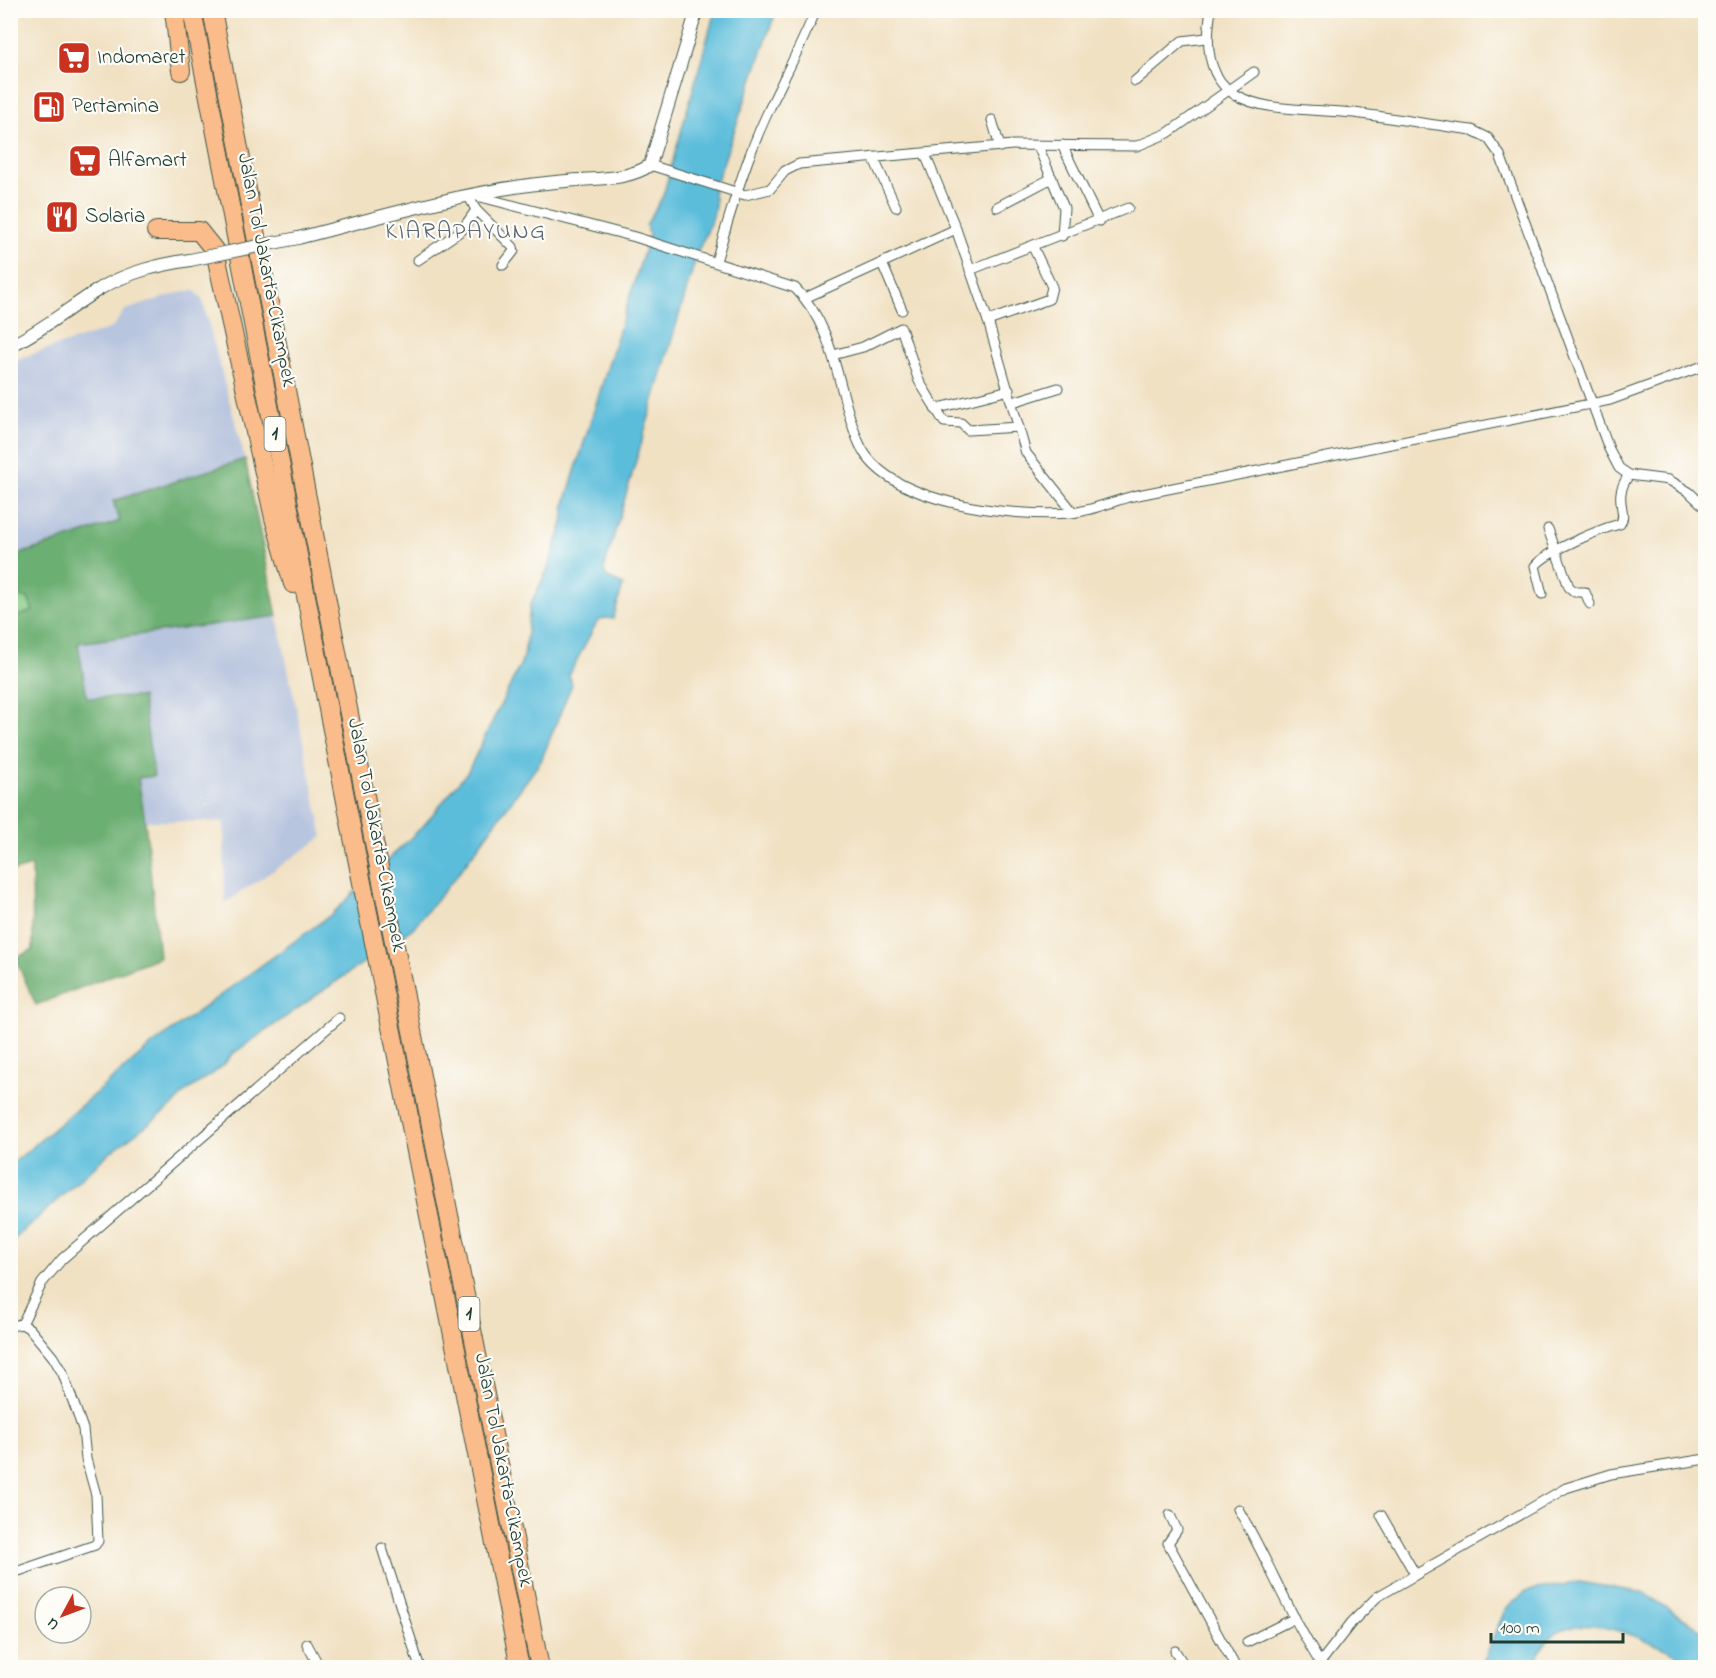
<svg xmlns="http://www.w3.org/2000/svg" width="1716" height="1678" viewBox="0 0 1716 1678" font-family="'Indie Flower',sans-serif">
<rect width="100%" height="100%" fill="#fdfcf7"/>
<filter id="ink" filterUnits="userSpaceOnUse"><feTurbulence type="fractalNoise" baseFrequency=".0167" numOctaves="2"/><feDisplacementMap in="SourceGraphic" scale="12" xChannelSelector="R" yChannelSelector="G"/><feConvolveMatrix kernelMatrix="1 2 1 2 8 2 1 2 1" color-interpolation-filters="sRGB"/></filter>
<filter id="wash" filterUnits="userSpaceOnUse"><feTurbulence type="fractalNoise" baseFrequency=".008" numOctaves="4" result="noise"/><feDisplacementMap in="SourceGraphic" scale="24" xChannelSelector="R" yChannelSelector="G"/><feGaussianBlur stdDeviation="1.35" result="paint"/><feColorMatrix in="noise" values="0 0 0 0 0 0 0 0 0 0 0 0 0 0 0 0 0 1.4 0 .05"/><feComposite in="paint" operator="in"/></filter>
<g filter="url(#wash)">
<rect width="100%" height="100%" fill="#f1e1c3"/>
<g fill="#b8c5de">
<polygon points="185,291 195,291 202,299 245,459 114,500 120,521 11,557 11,361 112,328 125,310"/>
<polygon points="277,616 323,837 225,903 224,822 145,821 138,777 154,776 141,697 87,698 78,643"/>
</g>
<polygon fill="#86cb85" stroke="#52845c" stroke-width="1.5" points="10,565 21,597 28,598 33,611 11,618"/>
<polygon fill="#6caf72" stroke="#467653" stroke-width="1.5" points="245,459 277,616 78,643 87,698 142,697 154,776 138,778 145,821 159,957 36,1005 15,958 33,950 32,866 10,872 11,618 33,611 28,598 21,598 11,557 120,521 113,501"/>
<g fill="#5cbddb" stroke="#3e7d88" stroke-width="1.5">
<path d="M715,11H776L713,192C721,209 705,235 698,251L604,569L606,577L623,585L613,619L605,618L597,622L569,675L572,684L541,761L458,874L413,928L231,1055C217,1078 187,1084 175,1104L108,1154L11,1242V1165L152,1045L332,914L424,825L468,771L524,657L530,605L547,571L563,523L565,503L649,235L646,225L663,196Z"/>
<path d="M1579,1582L1644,1593L1705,1632V1667H1692C1679,1652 1663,1648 1645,1640C1603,1623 1549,1610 1534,1667H1481L1505,1610L1526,1591Z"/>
</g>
</g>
<g filter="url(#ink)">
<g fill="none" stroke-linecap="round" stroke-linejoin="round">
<defs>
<g id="minor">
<path d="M1211,10C1192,122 1279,105 1354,113C1394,118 1433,125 1472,130L1488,138L1500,155L1609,449L1619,468L1629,475L1669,480L1689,492L1706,508"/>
<polyline points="1135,81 1182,41 1206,38"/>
<polyline points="992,120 1000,147"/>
<polyline points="1062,145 1099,221"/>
<polyline points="1038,146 1064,208 1062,236"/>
<polyline points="925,154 956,229 988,321 1026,453 1073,512"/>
<polyline points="873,157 896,207"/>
<polyline points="650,165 745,195 770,189 785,171 799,164 1013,145 1137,146 1168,133 1254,72"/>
<polyline points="468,195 476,210 513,247 514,251 503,265"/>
<path d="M477,196L635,237L795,288C837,329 837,392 859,443C886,505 1012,517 1071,513C1091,511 1113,501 1133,496L1610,400L1706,365"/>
<polyline points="997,207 1052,178"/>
<polyline points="418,260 462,230 476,210"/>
<path d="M716,261C731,211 745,161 767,114C783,79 801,46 816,10"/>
<polyline points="882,263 902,310"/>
<polyline points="970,270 1128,208"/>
<polyline points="805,298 956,229"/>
<polyline points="988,321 1049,299 1052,287 1033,247"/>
<polyline points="833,355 863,347 901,328 919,381 944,422 961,423 968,430 1019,427"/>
<polyline points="1013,402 1058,388"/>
<polyline points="935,409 1009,390"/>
<polyline points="1548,529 1569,587 1575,592 1585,592 1590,604"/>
<path d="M1542,594L1535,566C1547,551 1600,529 1620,524C1629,512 1611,499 1629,475"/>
<polyline points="22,1324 42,1283 62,1259 339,1018"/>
<polyline points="10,1326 22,1324 30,1329 53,1357 63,1374 83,1429 86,1459 96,1495 98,1541 95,1545 10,1574"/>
<path d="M1238,1509C1268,1559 1289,1615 1321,1664"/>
<polyline points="1170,1515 1177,1530 1168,1543 1236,1668"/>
<polyline points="1381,1515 1415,1574"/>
<polyline points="382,1548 420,1668"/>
<polyline points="1247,1642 1295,1618"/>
<polyline points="307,1644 320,1668"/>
<polyline points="1175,1651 1186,1668"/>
<polyline points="1316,1668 1352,1622 1377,1597 1566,1488 1611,1474 1706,1459"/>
</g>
<g id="tertiary">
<path d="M298,238C386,216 475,188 566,181C592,178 628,181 650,165L697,10"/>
<path d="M10,346C43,330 70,307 101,288C129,272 158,265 190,260"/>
</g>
<g id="motorway">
<polyline points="174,10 181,71"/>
<polyline points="192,10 357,858 520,1668"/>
<polyline points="212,10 374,842 540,1668"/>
<polyline points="156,231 199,231 215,251 274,518 293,584"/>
</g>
</defs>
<use href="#minor" stroke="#3e5649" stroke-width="11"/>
<use href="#tertiary" stroke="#3e5649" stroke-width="14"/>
<use href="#motorway" stroke="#3e5649" stroke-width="20"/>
<use href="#minor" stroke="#fff" stroke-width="9"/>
<use href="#tertiary" stroke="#fff" stroke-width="12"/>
<use href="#motorway" stroke="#fabc8b" stroke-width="18"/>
<defs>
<polyline id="tertiary-bridge" points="190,260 298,238"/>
</defs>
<use href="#tertiary-bridge" stroke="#3e5649" stroke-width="14" stroke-linecap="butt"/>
<use href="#tertiary-bridge" stroke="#fff" stroke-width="12"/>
</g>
</g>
<defs>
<symbol id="supermarket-square" viewBox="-11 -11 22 22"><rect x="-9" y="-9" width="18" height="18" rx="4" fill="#c8321e" stroke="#fdfcf7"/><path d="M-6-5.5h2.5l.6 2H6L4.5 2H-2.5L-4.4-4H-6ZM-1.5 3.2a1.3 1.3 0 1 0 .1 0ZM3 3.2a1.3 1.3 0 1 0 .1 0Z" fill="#fff"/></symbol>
<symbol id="fuel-square" viewBox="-11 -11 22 22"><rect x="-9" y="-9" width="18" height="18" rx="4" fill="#c8321e" stroke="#fdfcf7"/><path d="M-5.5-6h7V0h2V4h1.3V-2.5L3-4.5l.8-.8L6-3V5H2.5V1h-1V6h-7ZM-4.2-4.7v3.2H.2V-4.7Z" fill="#fff"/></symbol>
<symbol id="restaurant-square" viewBox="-11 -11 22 22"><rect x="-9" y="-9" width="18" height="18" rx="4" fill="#c8321e" stroke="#fdfcf7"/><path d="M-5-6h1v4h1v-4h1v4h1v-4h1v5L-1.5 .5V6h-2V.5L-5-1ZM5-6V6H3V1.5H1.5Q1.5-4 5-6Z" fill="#fff"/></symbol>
</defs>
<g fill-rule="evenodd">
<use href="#supermarket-square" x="55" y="39" width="38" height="38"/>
<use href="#fuel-square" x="30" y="88" width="38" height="38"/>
<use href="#supermarket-square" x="66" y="142" width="38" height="38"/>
<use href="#restaurant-square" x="43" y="198" width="38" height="38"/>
</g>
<g text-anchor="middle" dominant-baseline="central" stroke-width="4.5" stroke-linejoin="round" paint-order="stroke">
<g fill="#fdfcf7" stroke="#62766e" stroke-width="1.5">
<rect x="264.5" y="417" width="21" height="34" rx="4.5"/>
<rect x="458.5" y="1297" width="21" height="34" rx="4.5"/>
</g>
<g font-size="20" font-weight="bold" fill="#1f3d34">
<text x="275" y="434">1</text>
<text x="469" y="1314">1</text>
</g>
<g font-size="21" fill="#1f3d34" stroke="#fdfcf7" text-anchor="start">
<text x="97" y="58">Indomaret</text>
<text x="72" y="107">Pertamina</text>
<text x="108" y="161">Alfamart</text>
<text x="85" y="217">Solaria</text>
</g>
<g font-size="21" fill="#1f3d34" stroke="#fdfcf7">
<text transform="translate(266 270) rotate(79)">Jalan Tol Jakarta–Cikampek</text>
<text transform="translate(376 835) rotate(79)">Jalan Tol Jakarta–Cikampek</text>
<text transform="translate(503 1470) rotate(79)">Jalan Tol Jakarta–Cikampek</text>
</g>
<g font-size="24" letter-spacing="1.5" fill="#5a6778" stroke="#fdfcf7">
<text x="466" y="232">KIARAPAYUNG</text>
</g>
</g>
<rect width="1716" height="1678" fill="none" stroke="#fdfcf7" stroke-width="36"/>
<g transform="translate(63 1615) rotate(229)"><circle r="28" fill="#fdfcf7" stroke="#a4b0a9" stroke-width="1.5"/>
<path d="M0-4.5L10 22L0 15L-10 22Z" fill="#c8321e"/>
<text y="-9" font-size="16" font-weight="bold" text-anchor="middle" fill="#1f3d34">U</text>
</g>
<path d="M1491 1633v9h132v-9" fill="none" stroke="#1f3d34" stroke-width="3"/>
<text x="1500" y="1633" font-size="18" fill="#1f3d34" stroke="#fdfcf7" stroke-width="4.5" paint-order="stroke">100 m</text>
</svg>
